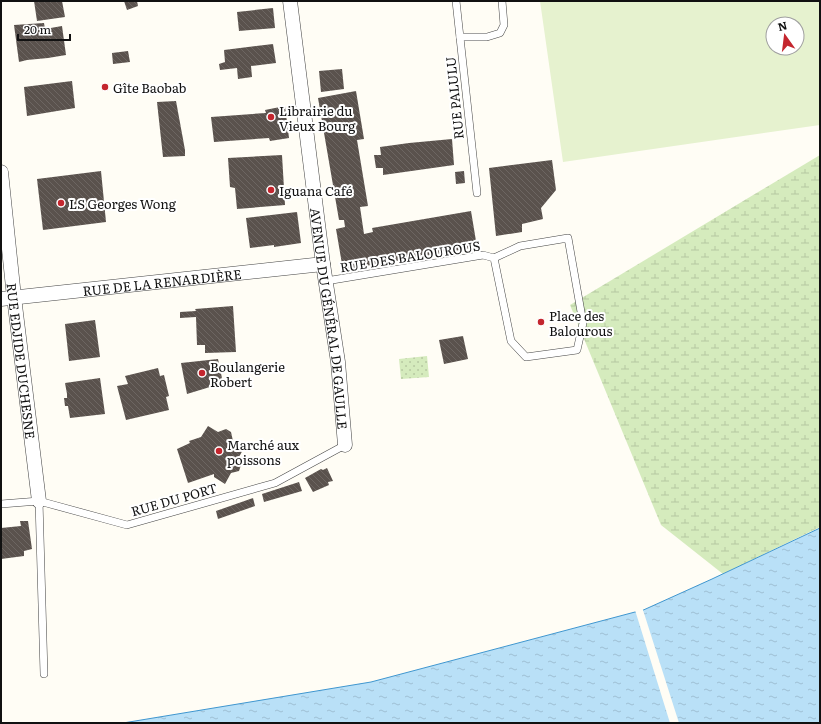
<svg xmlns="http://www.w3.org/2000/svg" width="821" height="724" viewBox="0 0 821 724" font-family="Literata,serif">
<defs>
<pattern id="green-dots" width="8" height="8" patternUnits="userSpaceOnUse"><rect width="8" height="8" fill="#d5ebbd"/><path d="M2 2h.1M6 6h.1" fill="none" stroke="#b6c8a1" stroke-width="1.8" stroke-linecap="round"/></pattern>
<pattern id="wetland-marsh" width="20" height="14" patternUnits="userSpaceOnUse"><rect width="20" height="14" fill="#d5ebbd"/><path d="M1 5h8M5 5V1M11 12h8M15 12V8" fill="none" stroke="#b6c8a1"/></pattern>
<pattern id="water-ripples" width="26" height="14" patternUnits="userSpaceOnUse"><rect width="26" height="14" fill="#b9e0f7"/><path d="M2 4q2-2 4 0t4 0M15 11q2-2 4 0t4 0" fill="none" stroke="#9ebfd3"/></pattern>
<pattern id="building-back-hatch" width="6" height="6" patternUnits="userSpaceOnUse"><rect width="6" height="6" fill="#5a524d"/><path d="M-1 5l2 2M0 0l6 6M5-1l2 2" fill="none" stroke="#6d6662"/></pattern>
</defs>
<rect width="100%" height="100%" fill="#fffdf5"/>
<polygon fill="url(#green-dots)" points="427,356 429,377 401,379 399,359"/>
<polygon fill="url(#wetland-marsh)" points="820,155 820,527 723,574 661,525 570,305"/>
<path fill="#e6f2cf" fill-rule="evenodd" d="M540,1H820V125L563,162ZM773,24H797V48H773Z"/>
<polygon fill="url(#water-ripples)" stroke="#3f96cf" points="820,528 820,723 123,723 371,682 635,612 639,612 712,579"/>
<polygon fill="#fffdf5" points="642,608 643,610 679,723 670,723 635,610 639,610"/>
<g fill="url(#building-back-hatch)">
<polygon points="34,1 62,1 65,17 37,21"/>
<polygon points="124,1 137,1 138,6 127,10"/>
<polygon points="273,8 275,28 239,31 237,12"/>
<polygon points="44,23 45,29 62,26 66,55 48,58 27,60 19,62 14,25"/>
<polygon points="273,44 276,63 251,66 252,77 238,79 237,68 220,70 219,64 225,62 224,50"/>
<polygon points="128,51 130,62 113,64 112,53"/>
<polygon points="342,69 344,89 321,92 319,71"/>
<polygon points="72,81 75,108 27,116 24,87"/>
<polygon points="356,91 364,139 357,140 368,206 360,207 364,234 373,232 372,228 471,211 477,247 343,270 336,229 345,227 344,220 339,220 318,98"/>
<polygon points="176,101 185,150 185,156 163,157 157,102"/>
<polygon points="285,106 289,138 270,141 269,138 214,142 211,117 266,113 265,110"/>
<polygon points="452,139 454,165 383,175 383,168 376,168 374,155 381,155 380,147 409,143"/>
<polygon points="282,155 285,205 237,209 235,188 230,187 228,158"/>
<polygon points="552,160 556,190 541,208 543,219 522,224 522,232 496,236 489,168"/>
<polygon points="101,171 106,222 43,230 37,179"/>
<polygon points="464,171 465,183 456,184 455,172"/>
<polygon points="297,212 301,243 274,247 274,245 250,248 246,218"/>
<polygon points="233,306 236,352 205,353 205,345 197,345 196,317 180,318 180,312 196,311 195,309"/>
<polygon points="95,320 100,357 69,361 65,324"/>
<polygon points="463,336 468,359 444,364 439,340"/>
<polygon points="218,359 223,383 187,394 181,363"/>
<polygon points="158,368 160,376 164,375 169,396 166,397 169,410 126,420 117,386 128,384 125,376"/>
<polygon points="100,378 105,414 70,418 68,406 65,406 64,398 67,398 67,394 65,383"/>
<polygon points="208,426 218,432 226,429 231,432 233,441 245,446 239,457 241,465 239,471 231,473 225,484 214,477 214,474 188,483 177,449 190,443 189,441 201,437"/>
<polygon points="327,468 333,481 328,482 329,485 313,492 305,478 321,469 323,470"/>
<polygon points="299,482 302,491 264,502 262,494"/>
<polygon points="253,498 255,506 218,519 216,511"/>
<polygon points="20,521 28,521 32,549 24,551 24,556 1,559 1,528 21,526"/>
</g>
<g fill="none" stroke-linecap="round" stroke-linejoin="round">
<defs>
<g id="lane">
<polyline points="456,1 477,193"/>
<polyline points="460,37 487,37 500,33 504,25 502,1"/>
<polyline points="326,281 483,255 494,258 520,246 568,238 583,323 577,350 526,357 511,341 494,258"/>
<polyline points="39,501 44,674"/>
<polyline points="1,504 39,501 127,525 275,483 345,445"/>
</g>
<g id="street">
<path id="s1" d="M290,1L323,264L338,362L345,445"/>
<path id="s2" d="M1,172L14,297L39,501"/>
<path id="s3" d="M1,299L323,264"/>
</g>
</defs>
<use href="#lane" stroke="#444" stroke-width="8"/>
<use href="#street" stroke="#444" stroke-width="15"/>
<use href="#lane" stroke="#fff" stroke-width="7"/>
<use href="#street" stroke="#fff" stroke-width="14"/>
</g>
<g fill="#c4262e" stroke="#fff" stroke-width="1.5">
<circle cx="105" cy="87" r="4"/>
<circle cx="271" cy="117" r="4"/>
<circle cx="271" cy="190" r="4"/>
<circle cx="61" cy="203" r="4"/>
<circle cx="541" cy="322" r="4"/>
<circle cx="202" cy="373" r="4"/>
<circle cx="219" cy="451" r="4"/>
</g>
<g text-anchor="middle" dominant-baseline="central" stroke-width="4" stroke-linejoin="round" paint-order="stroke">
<g font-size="13" fill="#111" stroke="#fff" text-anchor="start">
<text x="113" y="87">Gîte Baobab</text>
<text x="279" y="110">Librairie du<tspan x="279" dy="15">Vieux Bourg</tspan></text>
<text x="279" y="190">Iguana Café</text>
<text x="69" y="203">LS Georges Wong</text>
<text x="549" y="315">Place des<tspan x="549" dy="15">Balourous</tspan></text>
<text x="210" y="366">Boulangerie<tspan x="210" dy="15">Robert</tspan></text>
<text x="227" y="444">Marché aux<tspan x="227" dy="15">poissons</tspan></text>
</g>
<g font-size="13" fill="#111" stroke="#fff">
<text transform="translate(454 98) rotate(-96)">RUE PALULU</text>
<text transform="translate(410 256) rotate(-9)">RUE DES BALOUROUS</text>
<text stroke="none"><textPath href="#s3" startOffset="162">RUE DE LA RENARDIÈRE</textPath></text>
<text stroke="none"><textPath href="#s1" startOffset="320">AVENUE DU GÉNÉRAL DE GAULLE</textPath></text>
<text stroke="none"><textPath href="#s2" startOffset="190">RUE EDJIDE DUCHESNE</textPath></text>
<text transform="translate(174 499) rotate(-16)">RUE DU PORT</text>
</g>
</g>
<rect width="821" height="724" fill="none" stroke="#111111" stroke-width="4"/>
<g transform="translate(785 36) rotate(346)"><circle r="19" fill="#ffffff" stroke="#a0a0a0"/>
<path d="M0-3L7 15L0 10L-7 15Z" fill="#c4262e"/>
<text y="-6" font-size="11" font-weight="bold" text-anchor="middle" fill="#111111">N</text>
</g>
<path d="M18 34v6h52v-6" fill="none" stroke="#111111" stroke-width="2"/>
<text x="24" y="34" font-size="12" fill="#111111" stroke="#ffffff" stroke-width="3" paint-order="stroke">20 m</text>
</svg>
